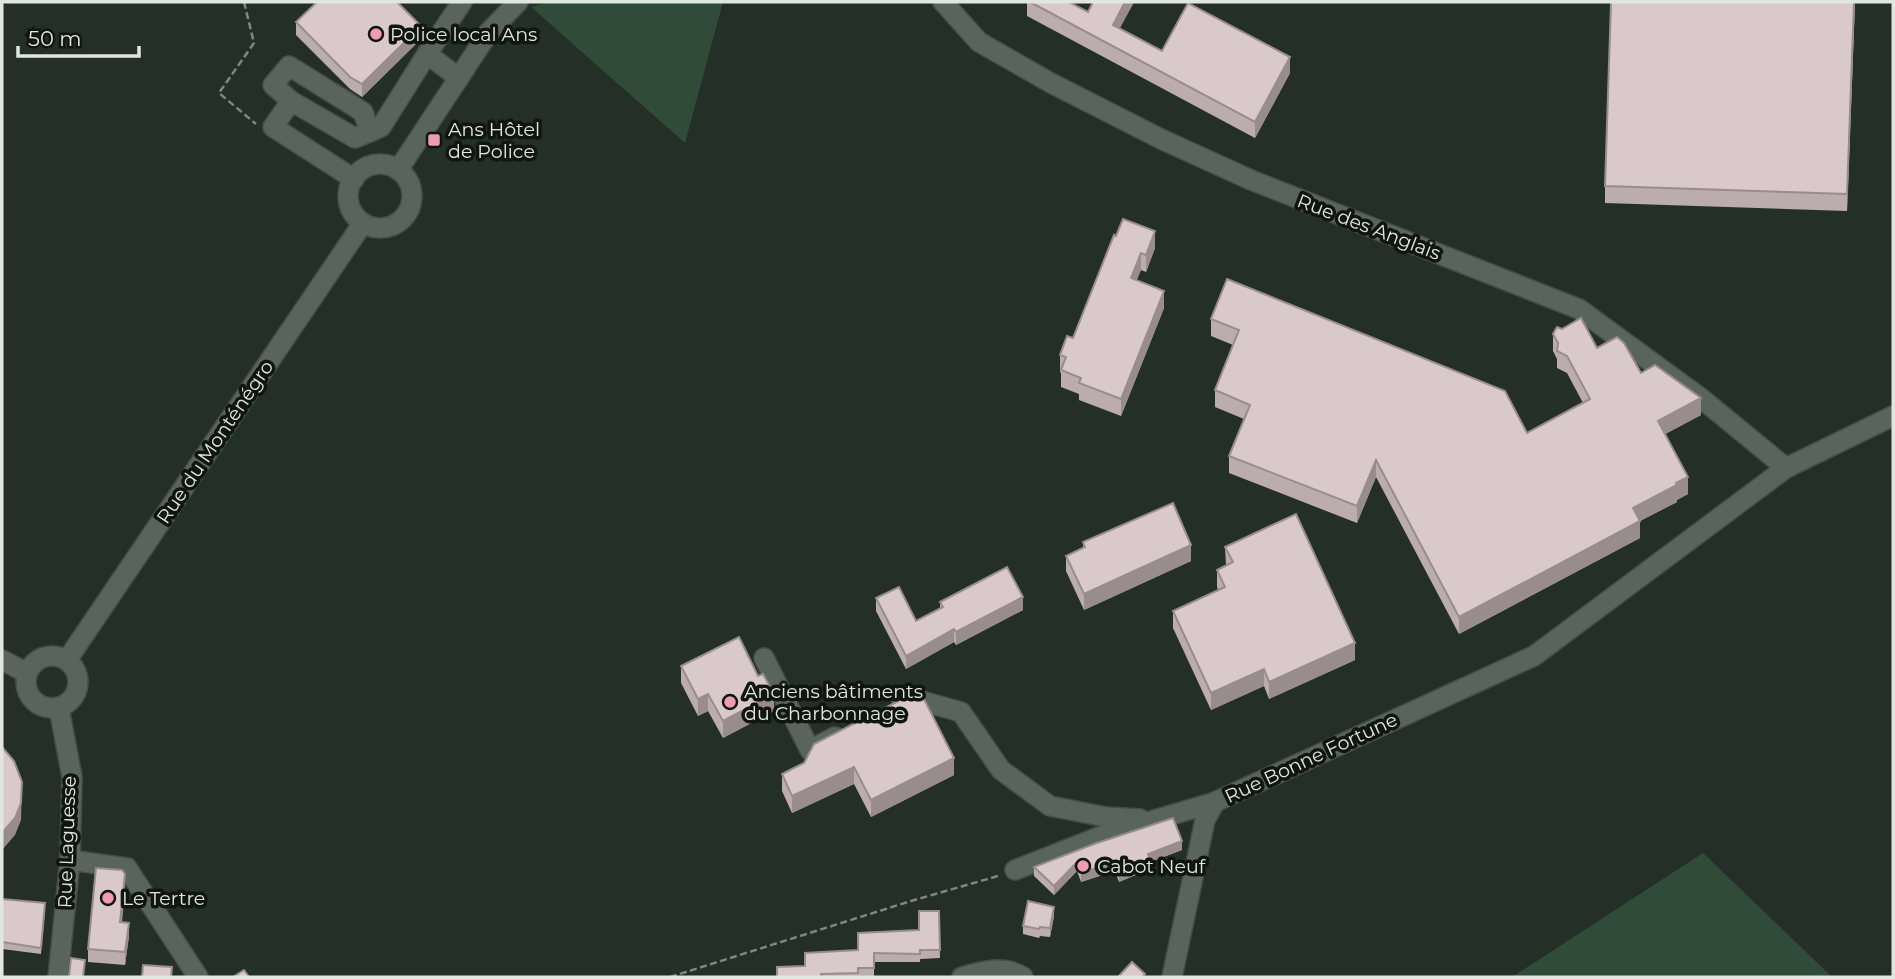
<svg xmlns="http://www.w3.org/2000/svg" width="1895" height="979" viewBox="0 0 1895 979" font-family="Montserrat,sans-serif">
<rect width="100%" height="100%" fill="#242f27"/>
<g fill="#304c38">
<polygon points="549,2 723,2 685,143 531,7"/>
<polygon points="1703,853 1832,977 1512,977"/>
</g>
<g fill="none" stroke-linecap="round" stroke-linejoin="round">
<defs>
<g id="minor">
<polyline points="943,2 979,42 1051,83 1161,139 1251,180 1579,309 1702,399 1786,468"/>
<polyline points="427,54 462,2"/>
<polyline points="291,101 273,85 289,66 363,112 370,132"/>
<circle cx="380" cy="196" r="32"/>
<polyline points="398,170 489,32 518,2"/>
<polyline points="354,179 273,127 291,101 355,138 381,127 427,54 459,78"/>
<circle cx="52" cy="682" r="26"/>
<polyline points="764,658 810,750 835,737"/>
<polyline points="2,660 27,673"/>
<polyline points="67,660 363,223"/>
<polyline points="902,702 911,698 961,712 1001,770 1050,806 1106,817 1140,819"/>
<polyline points="70,860 127,868 198,977"/>
<polyline points="1015,870 1104,835 1215,802 1534,656 1786,468 1893,416"/>
<polyline points="58,977 70,860 72,777 59,708"/>
<path d="M962,977C982,971 1005,965 1023,977"/>
<polyline points="1172,977 1205,820 1215,802"/>
</g>
</defs>
<use href="#minor" stroke="#444d46" stroke-width="22"/>
<g stroke="#7e8780" stroke-width="2.5" stroke-dasharray="7 3.5" stroke-linecap="butt">
<polyline points="244,2 254,43 219,93 256,124"/>
<polyline points="670,977 911,901 998,876"/>
</g>
<use href="#minor" stroke="#59655c" stroke-width="19"/>
</g>
<g fill="#bbacaf">
<polygon points="1027,2 1069,2 1088,12 1093,2 1134,2 1119,29 1162,51 1290,73 1255,138 1027,16"/>
<polygon points="1855,2 1847,211 1605,203 1605,186"/>
<polygon points="296,22 421,39 362,97 350,89 296,35"/>
<polygon points="1114,235 1155,248 1146,272 1141,270 1136,280 1164,308 1121,416 1079,400 1079,394 1061,387 1061,373 1060,372 1060,355 1073,338"/>
<polygon points="1211,319 1527,433 1583,403 1567,373 1557,368 1557,359 1553,351 1553,334 1597,348 1641,373 1701,415 1665,434 1688,494 1677,500 1677,502 1640,521 1640,538 1459,634 1376,477 1357,523 1229,473 1229,456 1244,419 1215,407 1215,390 1233,345 1211,336"/>
<polygon points="1083,542 1191,561 1084,610 1066,571 1066,556 1083,548"/>
<polygon points="1225,547 1355,660 1269,699 1264,686 1211,710 1173,628 1173,611 1218,590 1217,587 1217,570 1226,565"/>
<polygon points="876,598 916,621 940,609 940,602 1023,610 956,645 954,642 906,669 876,611"/>
<polygon points="681,666 774,711 723,738 708,711 698,716 681,683"/>
<polygon points="804,763 954,775 871,817 854,784 792,813 782,791 782,774"/>
<polygon points="1182,850 1150,862 1150,869 1119,882 1115,871 1081,882 1077,871 1054,895 1034,876 1034,867"/>
<polygon points="125,887 122,922 129,936 125,965 88,962 88,949"/>
<polygon points="2,899 45,910 41,954 2,949"/>
<polygon points="939,911 940,958 920,959 920,962 874,962 874,976 777,977 805,966 919,930"/>
<polygon points="1054,916 1050,937 1040,936 1039,938 1023,934 1023,926"/>
</g>
<g fill="#988c8f">
<polygon points="1125,2 1134,2 1113,41 1113,25"/>
<polygon points="1854,2 1855,2 1847,211 1847,194"/>
<polygon points="421,26 421,39 362,97 362,84"/>
<polygon points="1290,57 1290,73 1255,138 1255,122"/>
<polygon points="1155,231 1155,248 1146,272 1146,255"/>
<polygon points="1141,253 1141,270 1131,295 1131,278"/>
<polygon points="1164,291 1164,308 1121,416 1121,399"/>
<polygon points="1701,398 1701,415 1658,438 1658,421"/>
<polygon points="1376,460 1376,477 1357,523 1357,506"/>
<polygon points="1688,477 1688,494 1677,500 1677,502 1640,521 1640,538 1459,634 1459,617 1633,508"/>
<polygon points="1191,545 1191,561 1084,610 1084,594"/>
<polygon points="1023,597 1023,610 956,645 956,632"/>
<polygon points="954,629 954,642 906,669 906,656"/>
<polygon points="1355,643 1355,660 1269,699 1269,682"/>
<polygon points="1264,669 1264,686 1211,710 1211,693"/>
<polygon points="708,694 708,711 698,716 698,699"/>
<polygon points="774,694 774,711 723,738 723,721"/>
<polygon points="954,758 954,775 871,817 871,800"/>
<polygon points="854,767 854,784 792,813 792,796"/>
<polygon points="22,782 21,820 15,835 2,850 2,833"/>
<polygon points="1182,841 1182,850 1150,862 1150,869 1119,882 1119,873 1148,854"/>
<polygon points="1077,862 1077,871 1054,895 1054,886"/>
<polygon points="1115,862 1115,871 1081,882 1081,873"/>
<polygon points="125,874 125,887 120,935 120,922"/>
<polygon points="1054,907 1054,916 1050,937 1050,928"/>
<polygon points="129,923 129,936 125,965 125,952"/>
</g>
<g fill="#d9c8cc" stroke="#988c8f" stroke-width="2">
<polygon points="317,2 397,2 421,26 362,84 350,77 296,22"/>
<polygon points="1030,2 1069,2 1088,12 1093,2 1125,2 1113,25 1162,51 1188,3 1290,57 1255,122"/>
<polygon points="1611,2 1854,2 1847,194 1605,186"/>
<polygon points="1123,219 1155,231 1146,255 1141,253 1131,278 1164,291 1121,399 1079,383 1081,378 1061,370 1066,357 1060,355 1067,336 1073,338 1114,235 1116,236"/>
<polygon points="1227,279 1505,391 1527,433 1590,399 1567,356 1557,351 1558,343 1553,334 1557,327 1562,329 1581,318 1597,348 1617,337 1624,343 1641,373 1655,365 1701,398 1658,421 1688,477 1676,483 1677,485 1633,508 1640,521 1459,617 1376,460 1357,506 1229,456 1250,405 1215,390 1239,330 1211,319"/>
<polygon points="1173,503 1191,545 1084,594 1066,556 1085,547 1083,542"/>
<polygon points="1296,514 1355,643 1269,682 1264,669 1211,693 1173,611 1225,587 1217,570 1233,562 1225,547"/>
<polygon points="1007,567 1023,597 956,632 954,629 906,656 876,598 899,587 916,621 943,607 940,602"/>
<polygon points="739,637 758,676 763,674 774,694 723,721 708,694 698,699 681,666"/>
<polygon points="912,694 923,697 954,758 871,800 854,767 792,796 782,774 804,763 814,744"/>
<polygon points="2,747 14,761 22,782 21,803 15,818 2,833"/>
<polygon points="1173,818 1182,841 1148,854 1150,860 1119,873 1115,862 1081,873 1077,862 1054,886 1034,867 1094,844"/>
<polygon points="96,868 122,870 125,874 120,922 129,923 125,952 88,949"/>
<polygon points="2,899 45,903 41,948 2,942"/>
<polygon points="1028,901 1054,907 1050,928 1040,927 1039,929 1023,926"/>
<polygon points="919,911 939,911 940,950 920,950 920,954 874,953 874,968 858,968 858,973 821,974 821,977 777,977 777,967 805,966 805,953 858,950 858,933 919,930"/>
<polygon points="71,958 85,960 83,977 69,977"/>
<polygon points="1132,962 1145,974 1142,977 1118,977"/>
<polygon points="143,965 172,967 171,977 142,977"/>
<polygon points="244,970 249,977 233,977"/>
</g>
<g fill="#f09ab6" stroke="#111512" stroke-width="2.5">
<circle cx="376" cy="34" r="7"/>
<rect x="427" y="133" width="14" height="14" rx="3.5"/>
<circle cx="730" cy="702" r="7"/>
<circle cx="1083" cy="866" r="7"/>
<circle cx="108" cy="898" r="7"/>
</g>
<g text-anchor="middle" dominant-baseline="central" stroke-width="7" stroke-linejoin="round" paint-order="stroke">
<g font-size="19" fill="#e0e7e1" stroke="#111512" text-anchor="start">
<text x="390" y="34">Police local Ans</text>
<text x="448" y="129">Ans Hôtel<tspan x="448" dy="22">de Police</tspan></text>
<text x="744" y="691">Anciens bâtiments<tspan x="744" dy="22">du Charbonnage</tspan></text>
<text x="1097" y="866">Cabot Neuf</text>
<text x="122" y="898">Le Tertre</text>
</g>
<g font-size="19" fill="#e0e7e1" stroke="#111512">
<text transform="translate(1369 227) rotate(21)">Rue des Anglais</text>
<text transform="translate(215 442) rotate(-56)">Rue du Monténégro</text>
<text transform="translate(1311 758) rotate(-25)">Rue Bonne Fortune</text>
<text transform="translate(67 842) rotate(-88)">Rue Laguesse</text>
</g>
</g>
<rect width="1895" height="979" fill="none" stroke="#e0e7e1" stroke-width="7"/>
<path d="M18 46v10h121v-10" fill="none" stroke="#e0e7e1" stroke-width="3.5"/>
<text x="28" y="46" font-size="21" fill="#e0e7e1" stroke="#111512" stroke-width="5" paint-order="stroke">50 m</text>
</svg>
